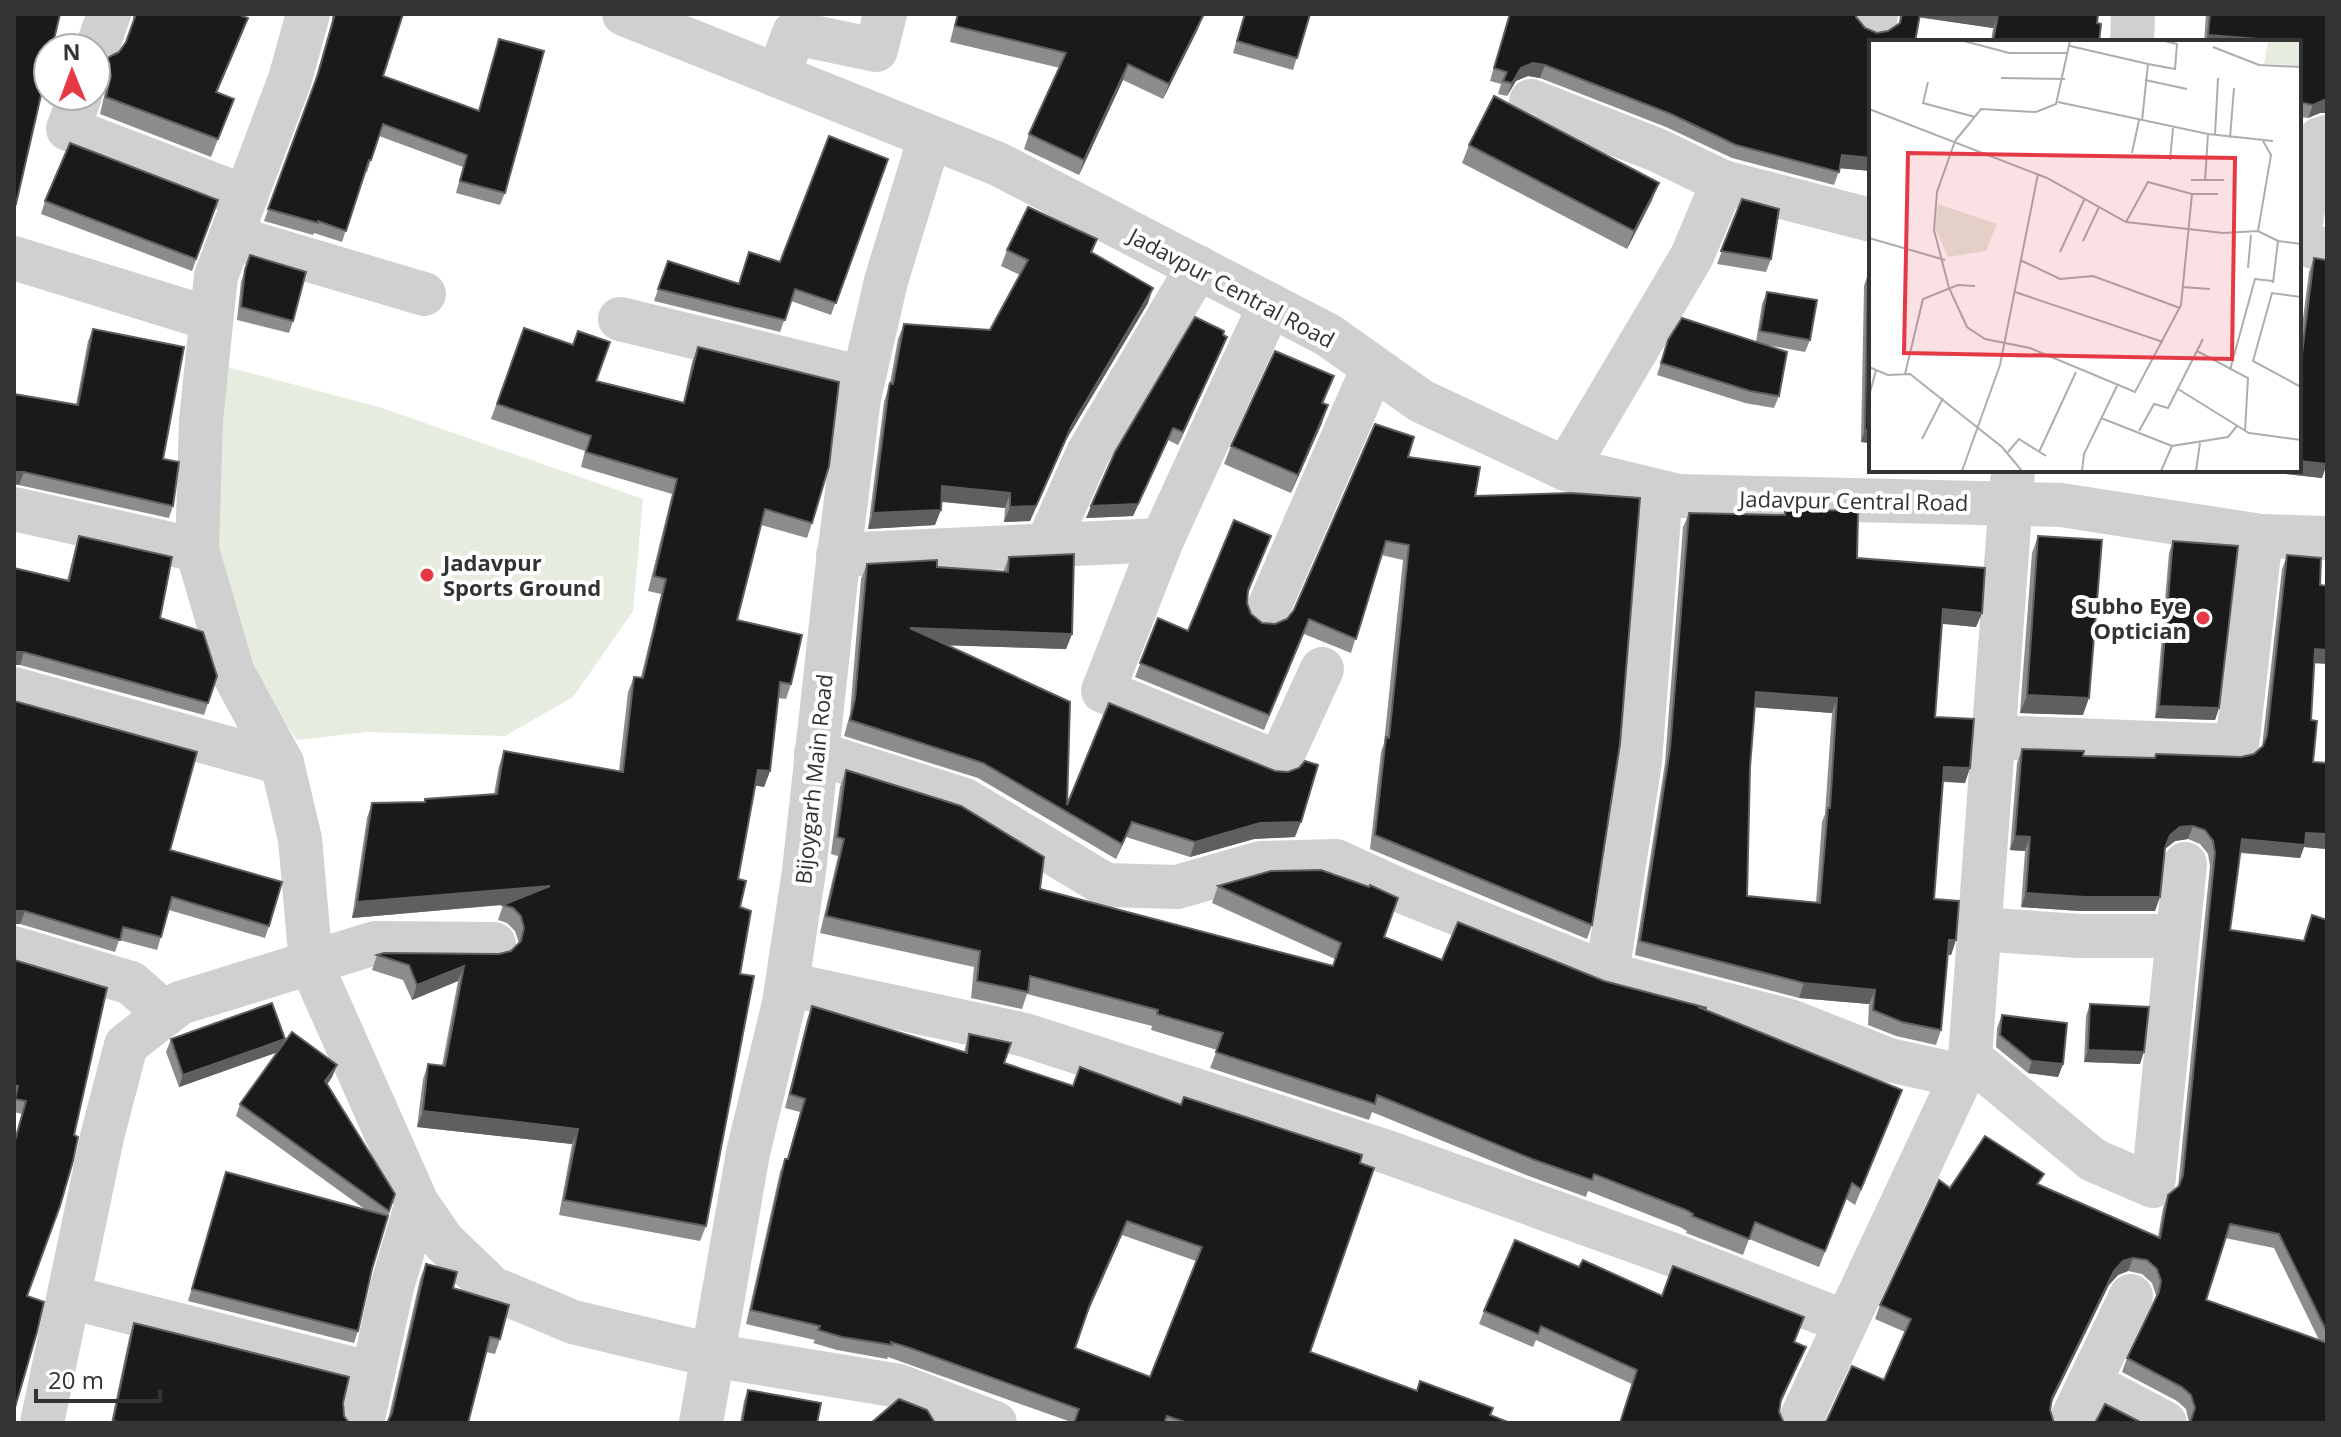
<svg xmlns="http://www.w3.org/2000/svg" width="2341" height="1437" viewBox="0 0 2341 1437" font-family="'Open Sans',sans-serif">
<rect width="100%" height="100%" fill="#fff"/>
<polygon fill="#e6ecdf" points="220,365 379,407 643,499 633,611 573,697 505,736 367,732 297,740 249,670 206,538"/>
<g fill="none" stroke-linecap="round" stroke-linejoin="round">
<g stroke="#d0d0d0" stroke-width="44">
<polyline points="308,14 290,79 216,276 201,420 197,550 233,673 282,763 300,839 311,964 417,1203 443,1241 492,1288 573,1322 711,1355 899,1386 995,1423"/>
<polyline points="624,14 998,164 1328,335 1421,401 1566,469 1678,496 2061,505 2261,536 2327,538"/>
<polyline points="1875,21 1876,14"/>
<polyline points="2132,42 2133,14"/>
<polyline points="96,51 109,14"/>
<polyline points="778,76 794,33 876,50 885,14"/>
<polyline points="80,96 68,129 246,197"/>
<polyline points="1531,101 1657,150 1723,182"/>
<path d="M2327,137L2320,139L2313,148L2299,235C2306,247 2314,248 2327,249"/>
<polyline points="231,237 424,294"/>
<polyline points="14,258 211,319"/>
<polyline points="1270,305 1162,540 1103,691 1279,763 1322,669"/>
<polyline points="620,319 863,378"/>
<polyline points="1566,469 1692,256 1723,182 1871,220"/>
<polyline points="14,509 197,550"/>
<polyline points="1047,545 1088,453 1198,267"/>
<polyline points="838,555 1162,540"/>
<polyline points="1266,614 1373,368"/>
<polyline points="14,689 282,763"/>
<polyline points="1993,737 2237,746 2261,536"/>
<polyline points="816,753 965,800 1106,885 1177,887 1261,863 1336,861 1406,893 1607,974 1790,1021 1889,1060 1962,1076"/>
<polyline points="1979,929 2079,936 2177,936"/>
<polyline points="14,948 131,983 166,1014"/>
<polyline points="1607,974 1640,761 1661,492"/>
<polyline points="787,984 1025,1035 1387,1152 1679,1257 1845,1322"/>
<polyline points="1970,1058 2093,1160 2153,1186 2185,864"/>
<polyline points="69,1297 373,1374"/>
<polyline points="2089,1383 2165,1423"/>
<polyline points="42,1423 102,1137 126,1045 180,1003 375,943 494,944"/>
<polyline points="362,1423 392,1287 417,1203"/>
<polyline points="701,1423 748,1153 784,1003 804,871 836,579 859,398 886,281 930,137"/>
<polyline points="1799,1423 1970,1058 2013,470"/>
<polyline points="2070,1423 2131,1296"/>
</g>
</g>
<g fill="#8c8c8c" fill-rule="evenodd">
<polygon points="133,14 237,14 241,36 217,92 234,99 211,157 100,114 105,92 98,79 107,58 119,52 126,42 133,22"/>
<polygon points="332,14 403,14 383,76 479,111 499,39 505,193 500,205 456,193 463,167 379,136 367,172 365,172 342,242 314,233 313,235 264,221 314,84 332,21"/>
<polygon points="957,14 1199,14 1203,16 1197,31 1163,99 1123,80 1079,175 1024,149 1029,134 1060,68 950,42"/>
<polygon points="1244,14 1310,14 1293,70 1233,53"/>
<polygon points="1509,14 1856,14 1856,17 1865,28 1877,33 1888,31 1899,24 1900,14 2098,14 2097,23 2099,42 1991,42 1993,28 1919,17 1871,171 1840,168 1834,185 1732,158 1666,127 1540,78 1528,76 1516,81 1507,96 1498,94 1501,84 1490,81"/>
<polygon points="2206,14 2327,14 2327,113 2320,113 2308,118 2299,117 2299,42 2204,42"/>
<polygon points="1469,145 1652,200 1627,249 1462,163"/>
<polygon points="888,159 831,315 791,301 780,332 654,301 668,261 739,283 780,262"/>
<polygon points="1742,199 1771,259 1766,272 1717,264"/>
<polygon points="218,200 192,271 41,214 45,201"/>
<polygon points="1097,239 1092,253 1148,303 1066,440 1030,521 1004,522 1005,508 941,502 935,525 868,529 884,402 890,383 898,339 904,324 990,330 1020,275 1001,266 1007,250"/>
<polygon points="250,255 293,321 289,333 237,320 241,282"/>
<polygon points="2314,258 2322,478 2250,470 2299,470 2299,350 2309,272"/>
<polygon points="1868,274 1871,274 1871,443 1861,442 1864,286"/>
<polygon points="1767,292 1810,340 1805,352 1767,345 1779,396 1774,408 1745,403 1657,375 1668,340 1756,342 1762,304"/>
<polygon points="524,328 596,381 683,403 692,362 698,347 812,523 807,538 761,525 737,620 791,684 786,699 778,698 770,771 764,787 755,785 738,879 740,907 740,974 706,1226 700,1241 559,1215 572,1144 417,1127 423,1079 428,1064 442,1066 458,981 412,1000 403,980 372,970 377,955 499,954 511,951 519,943 515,931 507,923 498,920 503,905 352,918 367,818 372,803 424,802 494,794 499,766 504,751 619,771 628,692 634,677 641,677 661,594 648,591 672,494 581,467 585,451 491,419"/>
<polygon points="93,329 163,459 173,506 169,518 14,484 14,394 76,405 88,341"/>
<polygon points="1223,335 1222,349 1178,445 1168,440 1133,516 1086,518"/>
<polygon points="1327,394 1323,404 1322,423 1291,493 1224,464 1231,446"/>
<polygon points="1408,457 1475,496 1592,925 1587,939 1370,849 1381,752 1384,743 1403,560 1381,555 1351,653 1304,634 1264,730 1135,677 1158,618 1188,631 1271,536 1248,594 1247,603 1251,614 1262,623 1275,624 1287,619"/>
<path d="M1785,509L1857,558L1982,613L1976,627L1942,624L1935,717L1965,783L1943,782L1934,899L1956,940L1951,955H1948L1941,1030L1936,1045L1896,1036L1868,1025L1869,1004L1799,998L1635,955L1665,763L1683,527L1689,513L1783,515ZM1755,707L1832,713L1825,814L1822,822L1816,903L1747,896L1750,767Z"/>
<polygon points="79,536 217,676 204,715 20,665 14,665 14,568 67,581 75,548"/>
<polygon points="2038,536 2083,715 2020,713 2032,553"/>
<polygon points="2173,541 2219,708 2215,720 2155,718 2169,553"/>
<path d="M2287,555L2314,663L2311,720L2313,762L2327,763V849L2304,847L2300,858L2240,853L2230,930L2303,941L2312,915L2327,920V1423H2189L2186,1409L2177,1401L2122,1372L2127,1358L2155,1301L2156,1295L2152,1283L2142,1274L2128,1271L2118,1275L2109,1285L1884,1380L1905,1332L1875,1319L1880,1305L1950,1188L2040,1185L2158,1237L2163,1208L2168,1195L2178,1187L2210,866L2208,854L2200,844L2188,839L2175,841L2165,849L2155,911H2080L2021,907L2025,851L2010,850L2017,763L2022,749L2083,756L2154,758L2156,754L2241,757L2254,754L2262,747L2282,569ZM2225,1238L2274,1248L2319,1340L2206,1300Z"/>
<polygon points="1009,557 1072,634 1066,649 947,645 1067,805 1295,837 1254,839 1190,857 1126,837 1116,859 978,778 844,736 850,714 861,579 867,564 937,567 1003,572"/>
<polygon points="14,701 170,850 269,926 265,938 169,910 157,950 119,940 115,952 20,924"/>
<polygon points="846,770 1040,889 1333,966 1335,959 1212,903 1218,886 1384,937 1442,960 1604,981 1706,1010 1902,1090 1855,1205 1846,1199 1819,1267 1749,1239 1743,1255 1686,1233 1687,1231 1680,1227 1588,1191 1586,1197 1526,1175 1372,1112 1369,1120 1210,1068 1217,1050 1151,1030 1152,1026 1027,994 1022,1009 971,998 974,967 820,933 838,856 831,854 840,787"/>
<polygon points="14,960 107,988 27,1296 14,1411 14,1141 22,1114 14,1112"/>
<polygon points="2090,1004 2140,1064 2084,1062 2086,1016"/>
<path d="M812,1006L964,1052L969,1034L1004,1063L1073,1086L1310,1352L1417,1391L1490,1415L1510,1423H1074L888,1357L887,1359L837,1350L813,1343L815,1340L746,1324L780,1172L785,1159H787L800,1112L785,1108L807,1020ZM1122,1235L1196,1261L1150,1377L1075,1348L1086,1317Z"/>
<polygon points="2002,1015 2063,1064 2058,1077 2028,1073 1996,1047 1997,1028"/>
<polygon points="171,1039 285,1039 282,1047 337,1065 332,1077 327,1085 395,1194 372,1269 358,1331 354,1343 188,1301 226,1172 366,1210 236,1116 240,1104 278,1052 179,1087 166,1052"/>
<polygon points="426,1264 453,1288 500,1339 495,1354 486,1352 388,1420 420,1279"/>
<polygon points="1579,1267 1806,1347 1781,1403 1779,1412 1632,1384 1536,1340 1533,1347 1479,1324 1484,1311"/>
<polygon points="134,1323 343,1403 344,1416 349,1423 111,1423 129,1338"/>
<polygon points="748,1390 817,1423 740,1423 744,1401"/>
</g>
<g fill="#5f5f5f">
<polygon points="1918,14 1993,14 1998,15 1993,28 1917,17"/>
<polygon points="1203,16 1197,31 1163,99 1169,84"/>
<polygon points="248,18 241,36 210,109 216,92"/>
<polygon points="2208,35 2288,41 2205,42"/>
<polygon points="1533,63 1545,65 1540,78 1528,76 1516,81 1507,96 1512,83 1521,68"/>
<polygon points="1128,64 1123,80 1079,175 1084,160"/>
<polygon points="2325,99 2327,99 2327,113 2320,113 2308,118 2313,105"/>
<polygon points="1842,155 1871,158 1871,171 1837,168"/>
<polygon points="1659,183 1652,200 1627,249 1634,231"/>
<polygon points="1153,288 1148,303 1066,440 1030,521 1004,522 1010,507 1072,425"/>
<polygon points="1227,337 1222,349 1178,445 1183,432"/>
<polygon points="1328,405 1322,423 1291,493 1298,475"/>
<polygon points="1173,428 1133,516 1086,518 1091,506"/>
<polygon points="1865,430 1871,430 1871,443 1861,442"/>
<polygon points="2299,461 2327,464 2322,478 2250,470 2299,470"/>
<polygon points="14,472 24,472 19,485 14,484"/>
<polygon points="942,486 1010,493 1005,508 937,501"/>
<polygon points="941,510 935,525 868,529 873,513"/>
<polygon points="1943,609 1982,613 1976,627 1938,623"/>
<polygon points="910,628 1072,634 1066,649 904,644"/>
<polygon points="2315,649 2327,650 2327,664 2310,663"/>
<polygon points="14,652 24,652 20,665 14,665"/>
<polygon points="1756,692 1837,698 1832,713 1751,707"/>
<polygon points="2027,695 2089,698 2083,715 2020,713"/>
<polygon points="2159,706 2219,708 2215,720 2155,718"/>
<polygon points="1944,767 1970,768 1965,783 1939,781"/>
<polygon points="758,770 770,771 764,787 752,785"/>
<polygon points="1132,822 1126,837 1116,859 1122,844"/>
<polygon points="1301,822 1295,837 1254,839 1190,857 1195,842 1260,823"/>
<polygon points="2193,826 2188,839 2175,841 2165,849 2170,835 2180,827"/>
<polygon points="2306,833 2327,834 2327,849 2304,847 2300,858 2237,852 2242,839"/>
<polygon points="2015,836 2030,837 2025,851 2010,850"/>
<polygon points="550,886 544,901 352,918 357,902"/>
<polygon points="2026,893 2160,897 2155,911 2080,911 2021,907"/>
<polygon points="14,911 25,911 20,924 14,924"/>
<polygon points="1949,940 1956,940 1951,955 1944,954"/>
<polygon points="464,966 458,981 412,1000 417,985"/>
<polygon points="1804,983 1875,990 1869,1004 1799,998"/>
<polygon points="285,1039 281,1051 179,1087 183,1075"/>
<polygon points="2088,1050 2144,1052 2140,1064 2084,1062"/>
<polygon points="2032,1061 2063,1064 2058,1077 2028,1073"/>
<polygon points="337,1065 332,1077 320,1094 325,1081"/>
<polygon points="423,1111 578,1129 572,1144 417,1127"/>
<polygon points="1127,1221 1122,1235 1085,1318 1090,1304"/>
<polygon points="2133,1258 2128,1271 2118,1275 2109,1285 2047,1412 2052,1398 2114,1271 2123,1261"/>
<polygon points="1806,1347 1800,1361 1776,1412 1781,1399"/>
</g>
<g fill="#1a1a1a" stroke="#5f5f5f" stroke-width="2" fill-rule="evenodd">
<polygon points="14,14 60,14 52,48 48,48 48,65 16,204 14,203"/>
<polygon points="136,14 237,14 248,18 216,92 234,99 218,139 106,97 111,75 105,62 107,58 119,52 126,42"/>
<polygon points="335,14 403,14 383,76 479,111 499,39 544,51 505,193 460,181 467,155 383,124 371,160 369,160 346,231 318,221 318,223 268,209 318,74"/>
<polygon points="958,14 1199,14 1203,16 1169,84 1128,64 1084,160 1029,134 1066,53 955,26"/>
<polygon points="1245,14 1310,14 1297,58 1237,41"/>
<polygon points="1510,14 1856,14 1856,17 1865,28 1877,33 1888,31 1900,23 1902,14 1920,14 1915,42 1871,42 1871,158 1842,155 1839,172 1736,145 1671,114 1545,65 1533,63 1521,68 1512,83 1503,81 1507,72 1494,68"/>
<polygon points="1993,14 2098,14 2097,23 2101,24 2099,42 1993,42 1998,15"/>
<polygon points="2210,14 2327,14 2327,99 2313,105 2299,102 2299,42 2208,35"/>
<polygon points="1494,96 1659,183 1634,231 1469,145"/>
<polygon points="829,136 888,159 836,303 795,289 785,320 658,289 668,261 739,284 749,252 780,262"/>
<polygon points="70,143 218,200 196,259 45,201"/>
<polygon points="1742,199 1779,209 1771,259 1721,251"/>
<polygon points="1028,207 1097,239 1091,252 1153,288 1072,425 1036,506 1010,507 1010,493 942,486 941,510 873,513 889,387 890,383 893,384 904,324 990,330 1028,260 1007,250"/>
<polygon points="250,255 306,272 293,321 241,307 245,270"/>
<polygon points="2314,258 2327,260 2327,464 2299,461 2299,378"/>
<polygon points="1868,274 1871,274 1871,430 1865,430"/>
<polygon points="1767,292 1817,300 1810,340 1760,331"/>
<polygon points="1195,317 1224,331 1223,335 1227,337 1183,432 1173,428 1138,504 1091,506 1115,452"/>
<polygon points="1682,318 1787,352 1779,396 1750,391 1661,363 1668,340"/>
<polygon points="524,328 573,345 578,331 610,342 596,381 684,403 698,347 839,382 829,466 812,523 765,509 737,620 802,635 791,684 780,682 770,771 758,770 738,879 746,881 740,907 751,911 740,974 754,976 706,1226 564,1200 578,1129 423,1111 428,1064 445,1066 464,966 417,985 409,965 377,955 384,953 499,954 511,951 521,941 524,928 521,916 513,908 503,905 550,886 357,902 372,803 425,802 425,799 497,794 504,751 623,772 634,677 643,678 666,579 654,576 677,479 586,452 591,436 497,404"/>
<polygon points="93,329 184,347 163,459 179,462 173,506 24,472 14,472 14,394 78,405"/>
<polygon points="1275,351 1334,376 1322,403 1328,405 1298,475 1231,446"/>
<polygon points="1375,424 1414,437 1408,457 1480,467 1475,496 1571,493 1640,498 1620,744 1592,925 1375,835 1386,737 1389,738 1409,545 1386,541 1356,639 1309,619 1269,715 1140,663 1158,618 1188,631 1234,520 1271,536 1248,590 1247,603 1251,614 1262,623 1275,624 1287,619 1294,610"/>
<path d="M1785,509L1858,511L1857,558L1985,568L1982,613L1943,609L1935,717L1974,719L1970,768L1944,767L1934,899L1959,901L1956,940H1949L1941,1030L1902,1022L1873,1010L1875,990L1804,983L1640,941L1670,749L1689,513L1785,515ZM1756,692L1837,698L1830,808H1828L1820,903L1747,896L1750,767Z"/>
<polygon points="79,536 172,557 160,618 203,632 217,676 208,703 24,652 14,652 14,568 69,581"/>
<polygon points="2038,536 2102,540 2089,698 2027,695"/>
<polygon points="2173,541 2238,546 2219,708 2159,706"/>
<polygon points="1074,554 1072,634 910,628 1070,702 1067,805 1109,703 1275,771 1288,772 1299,768 1305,761 1318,765 1301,822 1260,823 1195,842 1132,822 1122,844 983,763 850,720 855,699 867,564 937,560 937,567 1008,572 1009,557"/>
<polygon points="2287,555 2321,558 2320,585 2327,586 2327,650 2315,649 2311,720 2317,721 2313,762 2327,763 2327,834 2306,833 2305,845 2242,839 2230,930 2304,941 2312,915 2327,920 2327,1332 2279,1234 2230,1224 2206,1300 2327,1343 2327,1423 2190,1423 2195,1408 2191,1395 2182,1387 2127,1358 2159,1292 2161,1281 2157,1269 2147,1260 2133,1258 2123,1261 2114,1271 2052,1398 2050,1410 2054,1423 1824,1423 1827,1420 1852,1366 1884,1380 1911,1319 1880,1305 1939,1180 1950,1188 1985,1136 2044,1174 2037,1184 2160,1238 2168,1195 2179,1186 2183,1175 2215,853 2213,841 2205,830 2193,826 2180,827 2170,835 2165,848 2160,897 2085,897 2026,893 2030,837 2015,836 2022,749 2084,751 2083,756 2155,758 2156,754 2241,757 2254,754 2263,746 2267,735"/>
<polygon points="14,701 197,752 170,850 282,882 269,926 172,897 161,937 123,927 120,940 25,911 14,911"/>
<polygon points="846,770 961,806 1044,857 1040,889 1333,966 1341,943 1218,886 1271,871 1321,870 1369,887 1370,885 1398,898 1384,937 1442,960 1458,922 1604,981 1707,1008 1698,1007 1902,1090 1861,1189 1852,1183 1825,1251 1755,1222 1749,1239 1692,1216 1693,1214 1686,1210 1594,1174 1592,1180 1532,1159 1377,1095 1375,1104 1216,1052 1223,1033 1157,1014 1158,1010 1030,976 1028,992 977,981 980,951 826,916 844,839 837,837"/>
<polygon points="14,960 107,988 74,1135 78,1137 73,1161 60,1206 27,1296 44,1302 37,1332 14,1411 14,1144 26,1101 15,1099 18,1086 14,1085"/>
<polygon points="272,1003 285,1039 183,1075 171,1039"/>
<polygon points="2090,1004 2149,1007 2144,1052 2088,1050"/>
<path d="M812,1006L967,1053L969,1034L1011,1043L1004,1063L1073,1086L1080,1067L1181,1105L1184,1097L1362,1155L1360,1163L1374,1168L1310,1352L1417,1391L1420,1381L1493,1408L1490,1415L1510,1423H1188L1167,1416L1164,1423H1074L1079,1409L913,1349L891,1342L892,1345L842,1337L818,1330L820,1326L751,1310L785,1159H788L805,1099L790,1094ZM1127,1221L1202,1247L1150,1377L1075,1348L1090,1304Z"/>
<polygon points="2002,1015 2067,1023 2063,1064 2032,1061 2000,1035"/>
<polygon points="292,1032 337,1065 325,1081 395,1194 389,1211 240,1104"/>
<polygon points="226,1172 388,1216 372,1269 358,1331 192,1289"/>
<polygon points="1515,1240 1579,1267 1583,1260 1662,1296 1673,1266 1804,1317 1794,1342 1806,1347 1781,1399 1779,1412 1784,1423 1620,1423 1637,1370 1541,1326 1538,1334 1484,1311"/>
<polygon points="426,1264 457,1272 453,1288 509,1305 500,1339 490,1337 468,1423 387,1423 392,1413"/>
<polygon points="134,1323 349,1377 343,1403 344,1416 349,1423 124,1423 113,1421"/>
<polygon points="748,1390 821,1403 817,1423 742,1423"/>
<polygon points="899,1399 927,1410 935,1423 871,1423"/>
<polygon points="2105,1404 2142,1423 2095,1423"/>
</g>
<g fill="#e63946" stroke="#fff" stroke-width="3">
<circle cx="427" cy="575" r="8"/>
<circle cx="2203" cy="618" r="8"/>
</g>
<g text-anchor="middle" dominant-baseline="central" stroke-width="8" stroke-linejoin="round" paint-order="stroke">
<g font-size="22" fill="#333" stroke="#fff">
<text transform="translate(1232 287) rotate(28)">Jadavpur Central Road</text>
<text transform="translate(1854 500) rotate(1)">Jadavpur Central Road</text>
<text transform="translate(813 779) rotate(-84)">Bijoygarh Main Road</text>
</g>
<g font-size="22" font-weight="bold" fill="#333" stroke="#fff" text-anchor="start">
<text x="443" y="562">Jadavpur<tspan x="443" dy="25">Sports Ground</tspan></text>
<text x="2187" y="605" text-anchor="end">Subho Eye<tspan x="2187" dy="25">Optician</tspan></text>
</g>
</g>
<g transform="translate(1869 40)">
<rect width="432" height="432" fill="#fff"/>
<path d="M399,1H432V26L395,24ZM69,164L128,184L117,211L79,217L66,188Z" fill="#e6ecdf"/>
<path fill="none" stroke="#adadad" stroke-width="2" d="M95,1L140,13H199M201,6L279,24M344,7L390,25L432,27M132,38L196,39M276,40L318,49M59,42L54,63L106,77M189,62L339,94L404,101M0,69L178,138L257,182L354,193L389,191L409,201L432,204M273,81L279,24L306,29L308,4L296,1M346,95L349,38M361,98L365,48M86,101L68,152L65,190L80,248L98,287L116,299L161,308L266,352L312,265L323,154L279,142L257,182M86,101L112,69L167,72L187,64L201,1M263,113L270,80M301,120L304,88M322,140H355M336,141L339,94M323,154H349M389,191L402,115L394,101M0,198L76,220M214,201L230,167M191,212L216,158M151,220L191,239L224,236L311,268M379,228L382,195M404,243L409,201M313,247L341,249M146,252L294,302M432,257L403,253L384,321L432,347M328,311L379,338L376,391M0,327L19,335L41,334L133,407L153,431M361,330L386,239L404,241M36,334L54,259L89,245L106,246M309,349L380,393L432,400M0,356L7,330M232,378L303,406M270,391L285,364L299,368L334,299M53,399L74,358M0,403L1,431M139,412L150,399L177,416M170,412L207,332M93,431L131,325L169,134M213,431L215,414L248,346M292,431L303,406L359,397L368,386M327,431L331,403"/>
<path fill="#e63946" fill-opacity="0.15" stroke="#e63946" stroke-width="4" d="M39,113L366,118L363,319L35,313Z"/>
<rect width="432" height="432" fill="none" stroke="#333" stroke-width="4"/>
</g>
<rect width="2341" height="1437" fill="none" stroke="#333333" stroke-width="32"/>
<g transform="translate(72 72) rotate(359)"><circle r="38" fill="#ffffff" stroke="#adadad" stroke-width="2"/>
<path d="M0-6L14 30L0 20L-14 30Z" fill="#e63946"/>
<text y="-12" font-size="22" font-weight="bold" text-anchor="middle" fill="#333333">N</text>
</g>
<path d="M36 1389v12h124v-12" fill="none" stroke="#333333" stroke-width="4"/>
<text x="48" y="1389" font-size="24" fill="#333333" stroke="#ffffff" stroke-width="6" paint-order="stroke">20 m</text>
</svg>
